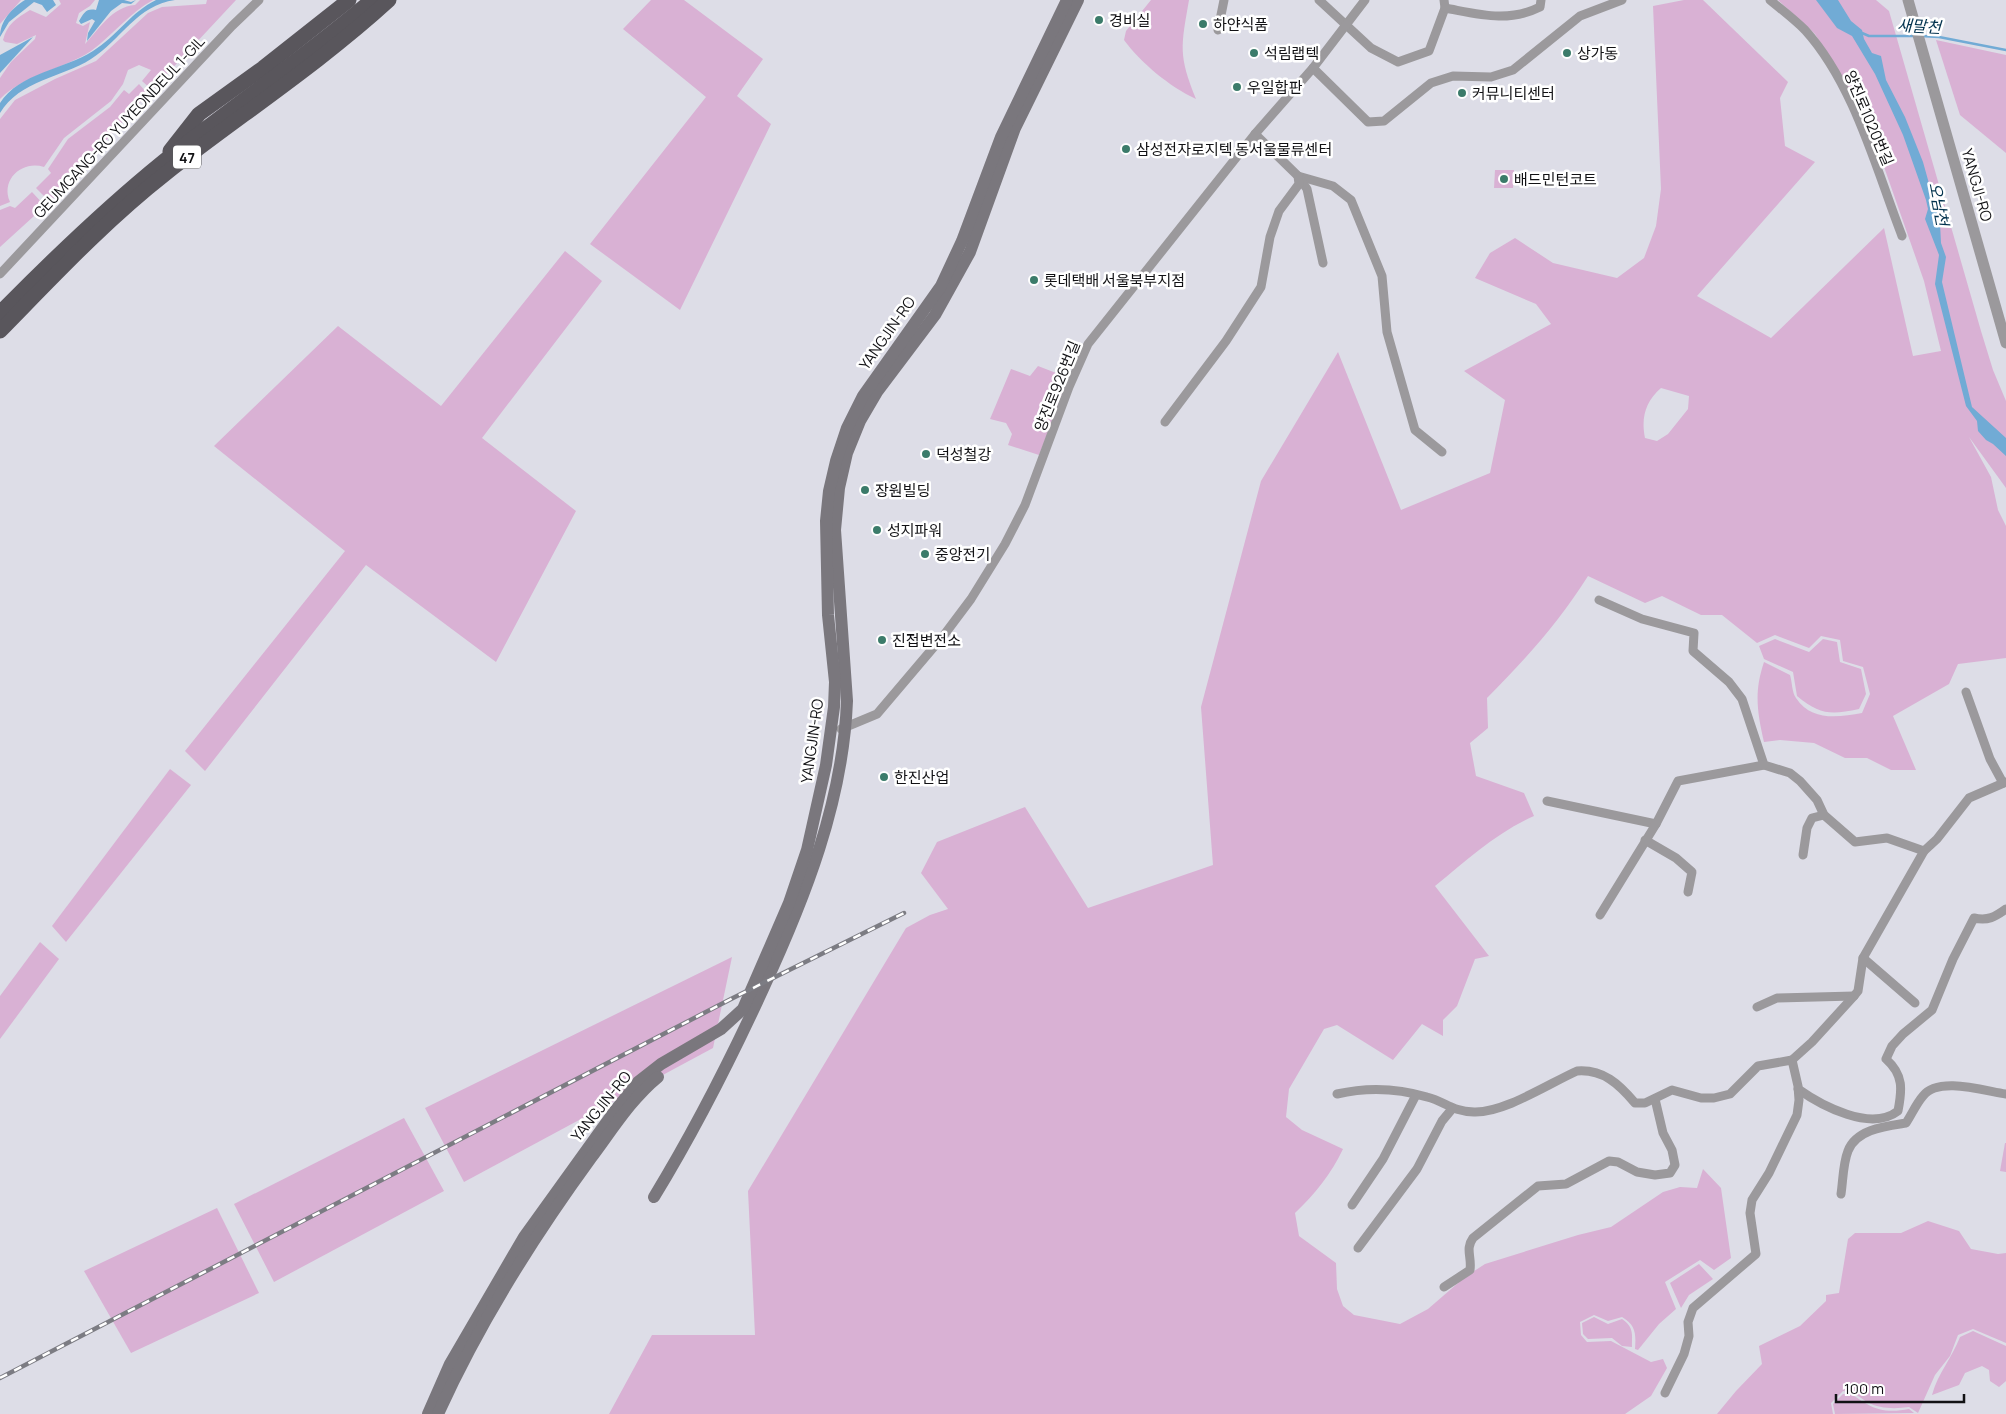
<svg xmlns="http://www.w3.org/2000/svg" width="2006" height="1414" viewBox="0 0 2006 1414" font-family="Manrope,'Noto Sans KR',sans-serif">
<rect width="100%" height="100%" fill="#dddde7"/>
<g fill="#d9b1d4" fill-rule="evenodd">
<polygon points="0,0 21,0 0,24"/>
<path d="M59,0H95L90,6L79,13L76,23L83,26L90,22L85,44C100,28 112,7 135,5L140,0H153C129,13 113,35 91,51C62,70 25,74 0,99V78L11,62L35,39L36,35L17,44L5,42L3,40C7,24 17,18 30,10L46,17L61,4Z"/>
<path d="M207,0H236L152,90L142,81L151,70L139,65L128,70L123,84L111,101L64,138L44,167C23,160 0,179 10,202L0,206V119L15,100L55,79L96,61L148,13L162,7L206,4Z"/>
<polygon points="651,0 684,0 763,59 737,96 771,124 680,310 590,244 706,97 623,29"/>
<path d="M1151,0H1189C1181,46 1178,55 1196,99C1170,87 1141,63 1124,40L1126,31Z"/>
<path d="M1684,0H1703L1788,82L1780,98L1785,146L1815,162L1697,296L1771,338L1884,228L1913,356L1941,351L1924,281L1876,144L1849,90L1815,34L1778,0H1876L1889,11L1981,331L1993,370L2006,401V488L1969,437L1991,477L1998,510L2006,526V658L1958,664L1949,684L1893,716L1916,770H1891L1867,758H1845L1814,743L1780,740L1764,742C1757,711 1754,692 1764,662L1790,675C1792,681 1792,693 1796,698C1812,722 1839,717 1862,713L1870,694L1863,667L1843,661L1840,640L1821,636L1809,648L1775,635L1757,643L1722,615H1701L1662,596L1645,603L1588,576C1559,622 1525,660 1487,698L1488,728L1470,743L1476,776L1524,793L1534,816C1497,832 1467,860 1435,886L1489,956L1475,959L1457,1006L1443,1020V1036L1422,1024L1393,1060L1337,1025L1324,1029L1289,1089L1286,1117L1302,1130L1343,1149C1331,1174 1315,1194 1295,1213L1299,1236L1336,1263L1337,1289L1343,1306L1354,1315L1400,1324L1428,1309L1465,1277L1485,1264L1578,1235L1611,1227L1663,1192L1680,1187L1697,1188L1703,1169L1721,1188L1731,1258L1714,1270L1700,1260L1665,1282L1676,1309L1659,1324L1638,1350L1635,1349C1636,1334 1636,1325 1622,1317L1608,1321L1594,1315L1580,1322L1581,1335L1587,1342L1611,1341L1651,1362L1663,1359L1667,1368L1651,1396L1625,1414H609L652,1335H755L748,1191L906,928L930,915L948,909L921,873L937,842L1025,807L1088,908L1213,865L1201,707L1261,481L1338,352L1401,510L1490,473L1505,400L1464,371L1551,324L1536,304L1475,278L1490,253L1515,238L1553,263L1617,278L1644,258L1656,226L1661,189L1653,6ZM1661,388L1689,396L1688,409L1668,434L1657,441L1645,438C1641,418 1645,402 1661,388Z"/>
<polygon points="1936,40 2006,55 2006,153 1960,115"/>
<polygon points="139,84 148,94 50,202 36,188 51,173 48,169 68,139 110,107 124,90 129,94"/>
<polygon points="1495,170 1514,170 1513,188 1494,188"/>
<polygon points="32,192 45,206 0,247 0,210 10,206 15,208"/>
<polygon points="565,251 602,281 482,438 576,511 496,662 366,565 205,771 185,751 345,551 214,446 338,326 441,406"/>
<polygon points="1038,366 1069,378 1039,455 1008,445 1012,434 1006,423 990,419 1011,369 1030,376"/>
<path d="M1775,639L1809,652L1823,639L1837,642L1840,662L1861,669L1866,694L1859,709C1831,715 1820,715 1797,696L1793,672L1764,659L1759,646Z"/>
<polygon points="170,769 191,785 66,942 52,926"/>
<polygon points="40,942 59,959 0,1039 0,996"/>
<polygon points="732,957 713,1048 464,1182 425,1108"/>
<polygon points="404,1118 444,1191 274,1282 234,1204"/>
<polygon points="2005,1143 2006,1143 2006,1172 2000,1171"/>
<polygon points="217,1208 259,1293 131,1353 84,1271"/>
<path d="M1928,1221L1959,1231L1971,1249L1998,1254L2006,1253V1343L1973,1329L1958,1335L1950,1356L1935,1375L1918,1413L1909,1407C1895,1409 1880,1409 1867,1402C1856,1395 1857,1393 1843,1391L1831,1403L1833,1414H1717L1736,1391L1762,1364L1759,1346L1800,1326L1826,1301V1295L1839,1293L1848,1239L1855,1233H1901Z"/>
<polygon points="1699,1264 1713,1279 1689,1295 1681,1308 1670,1283"/>
<path d="M1594,1317L1608,1324L1622,1319C1634,1327 1632,1334 1632,1347L1622,1346L1612,1338L1588,1339L1583,1334L1582,1323Z"/>
<path d="M1973,1331L2006,1346V1381L1999,1387L1990,1381L1989,1370L1982,1366L1965,1373L1959,1385L1932,1395C1938,1373 1952,1358 1960,1337Z"/>
<path d="M1843,1394C1858,1395 1855,1398 1867,1404C1880,1412 1894,1412 1909,1409L1914,1413L1835,1414L1833,1404Z"/>
</g>
<g fill="#71abd5">
<path d="M25,0H53L56,5L47,12L42,5L34,2L9,22L0,37C0,21 12,8 25,0Z"/>
<path d="M99,0H124L131,2L136,0L131,4L122,3L111,11L87,41L88,33L95,21L92,19L81,24L79,21C84,13 86,8 96,10Z"/>
<path d="M156,0H175C137,5 121,40 91,59C61,78 20,80 0,113V103C19,73 65,69 93,51C117,36 131,12 156,0Z"/>
<polygon points="1816,0 1838,0 1851,21 1862,30 1864,39 1872,53 1881,56 1886,80 1905,117 1923,162 1940,223 1941,243 1946,257 1942,282 1972,407 2006,438 2006,456 1993,444 1986,440 1978,431 1977,421 1966,406 1935,284 1939,255 1925,219 1928,209 1926,200 1903,135 1875,74 1852,36 1837,28"/>
<polygon points="33,37 0,73 0,55"/>
</g>
<g fill="none" stroke-linecap="round" stroke-linejoin="round">
<g stroke="#71abd5" stroke-width="2.5">
<polyline points="1862,33 1869,36 1916,36"/>
<polyline points="1921,36 1939,37 2006,50"/>
</g>
<g stroke="#9b999c" stroke-width="9">
<polyline points="1319,0 1371,48 1398,62 1429,51 1445,8 1444,0"/>
<path d="M1770,0C1782,10 1794,19 1805,30C1854,84 1876,169 1902,236"/>
<path d="M1445,8C1478,14 1508,23 1540,7L1541,0"/>
<polyline points="1218,30 1224,0"/>
<polyline points="1313,68 1368,122 1384,121 1431,83 1453,76 1491,77 1513,70 1580,16 1622,0"/>
<polyline points="1298,176 1333,186 1351,200 1382,276 1387,332 1415,430 1442,452"/>
<polyline points="1298,176 1307,189 1323,263"/>
<polyline points="0,274 232,26 259,0"/>
<polyline points="1165,422 1226,341 1261,287 1270,237 1279,211 1299,184 1298,176 1255,134"/>
<polyline points="1599,600 1642,619 1694,633 1693,651 1729,682 1742,699 1764,765 1790,773 1800,781 1817,800 1824,815 1855,842 1887,838 1924,851"/>
<polyline points="1966,692 1990,759 2003,783"/>
<polyline points="841,729 877,714 944,635 971,599 1005,544 1025,505 1069,387 1088,344 1255,134 1313,68 1365,0"/>
<polyline points="1547,801 1656,824"/>
<polyline points="1645,840 1676,858 1692,872 1688,892"/>
<polyline points="1803,855 1807,828 1812,818 1824,815"/>
<polyline points="1600,915 1656,824 1678,781 1764,765"/>
<polyline points="1863,958 1915,1003"/>
<polyline points="1757,1007 1777,998 1854,996"/>
<path d="M1798,1089C1822,1106 1871,1132 1898,1111C1902,1090 1904,1075 1886,1059L1892,1046L1903,1034L1932,1010L1953,959L1974,918C1988,921 1995,917 2006,909"/>
<path d="M1337,1094C1367,1087 1397,1088 1427,1097C1446,1102 1451,1111 1474,1112C1504,1113 1548,1084 1577,1071C1603,1069 1619,1084 1635,1103H1645L1672,1090L1701,1098H1714L1730,1094L1758,1066L1792,1060L1812,1042L1854,996L1858,991L1863,958L1924,851L1937,839L1969,798L2006,782"/>
<path d="M1841,1194C1843,1181 1843,1163 1848,1151C1856,1129 1887,1126 1906,1123C1912,1114 1916,1104 1923,1096C1938,1076 1985,1091 2006,1094"/>
<polyline points="1352,1205 1383,1159 1416,1095"/>
<polyline points="1358,1248 1417,1169 1442,1121 1452,1109"/>
<path d="M1444,1287L1470,1270C1472,1257 1465,1249 1473,1238L1538,1186L1566,1184L1609,1161L1618,1162L1637,1172L1655,1175L1670,1173L1675,1165L1672,1150L1663,1133L1655,1099"/>
<polyline points="1665,1393 1684,1354 1689,1336 1688,1322 1693,1308 1756,1254 1750,1213 1752,1200 1769,1173 1797,1115 1799,1100 1798,1086 1792,1060"/>
</g>
<polyline stroke="#9b999c" stroke-width="11" points="1908,0 2006,343"/>
<g stroke="#7a777d" stroke-width="12">
<path d="M654,1197C696,1128 729,1063 763,989C805,898 843,802 847,701L835,530L839,488L847,453L860,421L877,392L935,315L970,252L1015,128L1078,0"/>
<polyline points="428,1414 450,1364 524,1237 614,1112 638,1082 661,1064 721,1029 743,1009 789,903 807,850 826,765 834,707 835,682 828,615 826,521 829,491 836,461 847,428 863,396 941,286 962,241 1001,137 1067,0"/>
<path d="M438,1414C479,1323 532,1239 591,1158C612,1130 631,1099 658,1077"/>
</g>
<g stroke="#59565c" stroke-width="15">
<polyline points="170,151 199,114 263,68 349,0"/>
<path d="M0,313C52,260 106,208 164,161C233,106 305,57 372,0"/>
<path d="M0,331C53,277 105,221 165,174C239,116 319,64 389,0"/>
</g>
<defs>
<polyline id="rail" points="0,1378 731,999 904,913"/>
</defs>
<use href="#rail" stroke="#7c7c83" stroke-width="4.5"/>
<use href="#rail" stroke="#fff" stroke-width="2.5" stroke-dasharray="8" stroke-linecap="butt"/>
</g>
<g fill="#3b7b6a" stroke="#fff" stroke-width="2">
<circle cx="1099" cy="20" r="5"/>
<circle cx="1203" cy="24" r="5"/>
<circle cx="1254" cy="53" r="5"/>
<circle cx="1567" cy="53" r="5"/>
<circle cx="1237" cy="87" r="5"/>
<circle cx="1462" cy="93" r="5"/>
<circle cx="1126" cy="149" r="5"/>
<circle cx="1504" cy="179" r="5"/>
<circle cx="1034" cy="280" r="5"/>
<circle cx="926" cy="454" r="5"/>
<circle cx="865" cy="490" r="5"/>
<circle cx="877" cy="530" r="5"/>
<circle cx="925" cy="554" r="5"/>
<circle cx="882" cy="640" r="5"/>
<circle cx="884" cy="777" r="5"/>
</g>
<g text-anchor="middle" dominant-baseline="central" stroke-width="5" stroke-linejoin="round" paint-order="stroke">
<rect fill="#fff" stroke="#58585a" stroke-width="1" x="173" y="145.5" width="28" height="23" rx="4"/>
<g font-size="14" font-weight="bold" fill="#111114">
<text x="187" y="157">47</text>
</g>
<g font-size="15" fill="#111114" stroke="#fff" text-anchor="start">
<text x="1109" y="20">경비실</text>
<text x="1213" y="24">하얀식품</text>
<text x="1264" y="53">석림랩텍</text>
<text x="1577" y="53">상가동</text>
<text x="1247" y="87">우일합판</text>
<text x="1472" y="93">커뮤니티센터</text>
<text x="1136" y="149">삼성전자로지텍 동서울물류센터</text>
<text x="1514" y="179">배드민턴코트</text>
<text x="1044" y="280">롯데택배 서울북부지점</text>
<text x="936" y="454">덕성철강</text>
<text x="875" y="490">장원빌딩</text>
<text x="887" y="530">성지파워</text>
<text x="935" y="554">중앙전기</text>
<text x="892" y="640">진접변전소</text>
<text x="894" y="777">한진산업</text>
</g>
<g font-size="15" fill="#111114" stroke="#fff">
<text transform="translate(1869 118) rotate(67)">양진로1020번길</text>
<text transform="translate(119 127) rotate(-47)">GEUMGANG-RO YUYEONDEUL 1-GIL</text>
<text transform="translate(1977 185) rotate(74)">YANGJI-RO</text>
<text transform="translate(887 333) rotate(-55)">YANGJIN-RO</text>
<text transform="translate(1057 386) rotate(-68)">양진로926번길</text>
<text transform="translate(812 741) rotate(-82)">YANGJIN-RO</text>
<text transform="translate(601 1106) rotate(-51)">YANGJIN-RO</text>
</g>
<g font-size="16" font-style="italic" fill="#00314d" stroke="#fff">
<text transform="translate(1919 26) rotate(3)">새말천</text>
<text transform="translate(1939 204) rotate(79)">오남천</text>
</g>
</g>
<path d="M1836 1394v8h128v-8" fill="none" stroke="#111114" stroke-width="2.5"/>
<text x="1844" y="1394" font-size="15" fill="#111114" stroke="#ffffff" stroke-width="4" paint-order="stroke">100 m</text>
</svg>
